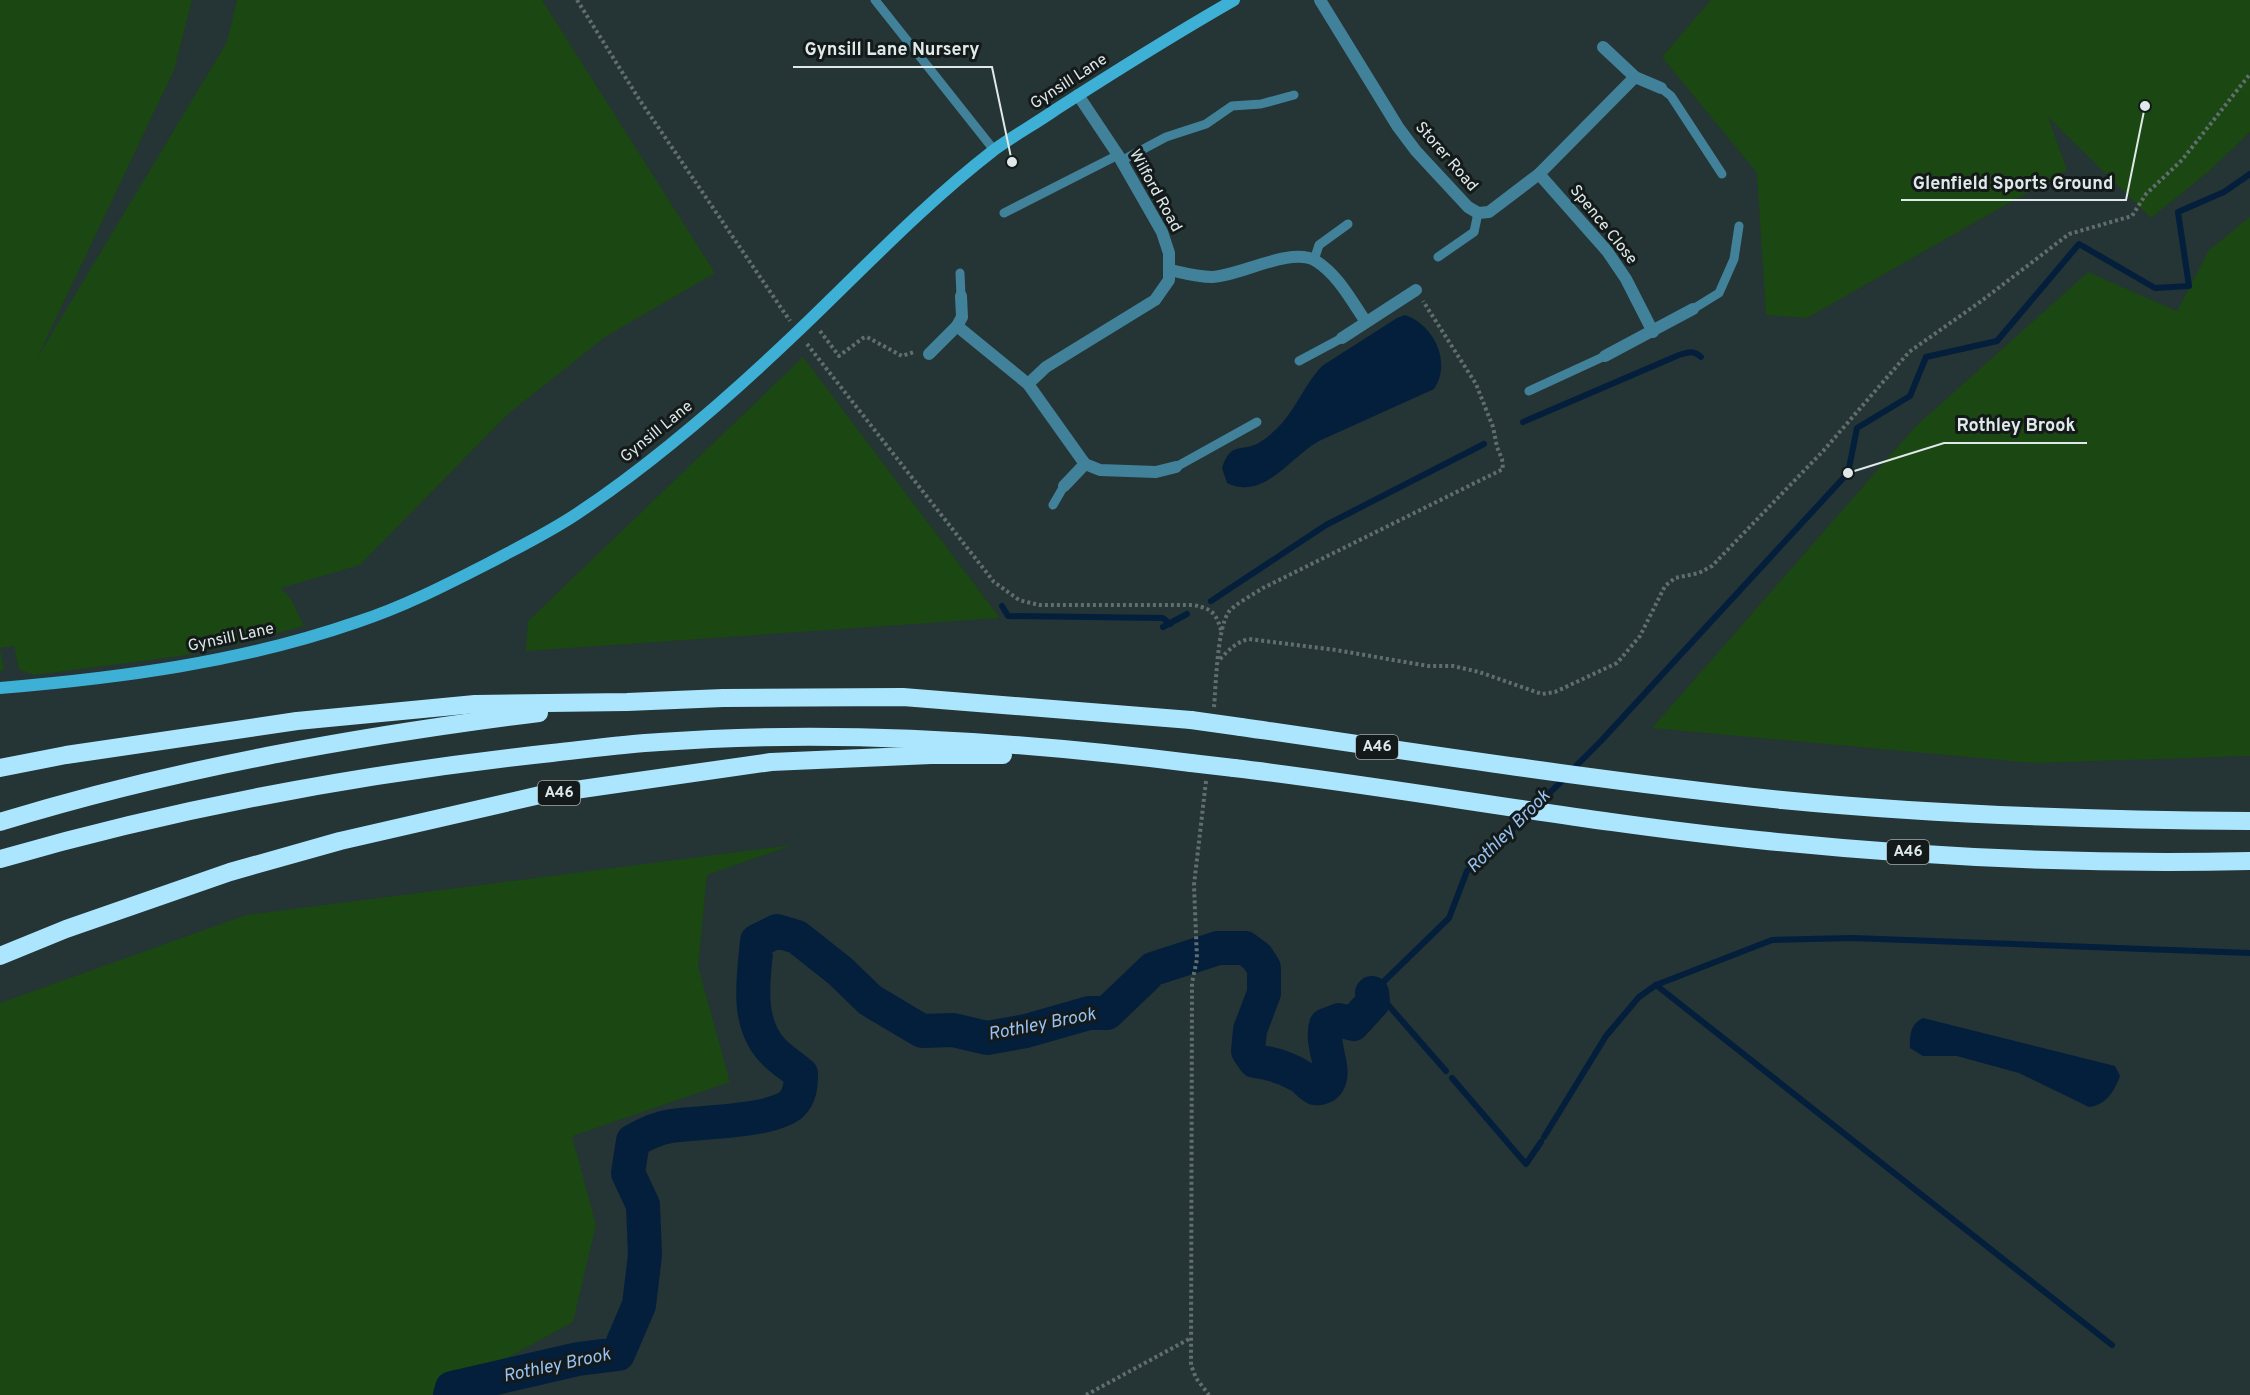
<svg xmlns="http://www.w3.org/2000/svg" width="2250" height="1395" viewBox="0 0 2250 1395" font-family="Overpass,sans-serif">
<rect width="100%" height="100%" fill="#253434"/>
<g fill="#1b4712">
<polygon points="0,0 192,0 174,70 37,358 227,42 237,0 542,0 715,273 605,337 508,414 360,565 281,588 291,599 304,626 244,642 180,656 34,675 19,669 14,646 0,648 4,669 0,672"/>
<polygon points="1711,0 2250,0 2250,132 2208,172 2151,218 2048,117 2067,170 1807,318 1766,315 1757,173 1662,57"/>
<polygon points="2250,217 2250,756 2034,763 1652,728 1915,427 2088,272 2177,311 2209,250"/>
<polygon points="803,357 1000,618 526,651 528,621"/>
<polygon points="793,845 707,875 698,966 730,1082 572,1136 596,1225 573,1322 452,1388 450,1395 0,1395 0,1003 246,915"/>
</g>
<g fill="#041f3c">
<path d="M1405,315C1434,325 1452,362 1434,389L1319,441C1290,457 1264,501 1227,483L1222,468C1231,442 1238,452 1257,444C1262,441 1268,437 1272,433C1294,415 1303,386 1322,366L1397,318Z"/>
<path d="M1923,1018L2115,1066L2120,1076C2114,1092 2106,1105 2089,1107L2019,1073L1957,1056H1923L1910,1048C1910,1035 1910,1024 1923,1018Z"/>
</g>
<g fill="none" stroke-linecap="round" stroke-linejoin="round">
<g stroke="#041f3c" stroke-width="6">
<path d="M1523,422L1679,355C1688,352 1694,350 1701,357"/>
<polyline points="1211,601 1326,525 1484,444"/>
<polyline points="1002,606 1008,616 1163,618 1170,624"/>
<polyline points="1163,627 1187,614"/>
<polyline points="1572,770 1600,742 1848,473 1857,428 1910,396 1926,357 1997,341 2079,244 2155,288 2189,286 2178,212 2224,192 2250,174"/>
<polyline points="1536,806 1565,778"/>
<polyline points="1656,985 2112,1345"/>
<polyline points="1375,990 1446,1071"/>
<polyline points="1372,993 1449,918 1467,871 1528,814"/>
<polyline points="1452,1078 1526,1164 1541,1142"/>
<polyline points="1544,1137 1606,1036 1639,997 1656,985 1772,940 1852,938 2250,953"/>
</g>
<path stroke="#041f3c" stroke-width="34" d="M450,1395L452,1388L578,1359L618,1354L639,1305L645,1255L643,1205L628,1173L633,1141C645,1134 657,1128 671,1126C700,1122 772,1122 792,1104C800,1096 801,1085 801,1074C792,1066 780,1059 772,1050C745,1020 754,977 757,941L777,931L797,937L840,971L870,1000L922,1031L953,1030L987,1038L1026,1031L1089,1013H1107L1153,969L1218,948H1245L1257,957L1264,968V993L1250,1030L1248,1051L1255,1061C1270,1063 1287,1068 1300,1076C1305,1079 1309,1085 1315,1088C1318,1089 1325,1087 1327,1084C1338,1072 1320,1045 1326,1025L1339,1020L1353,1024L1373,1002L1372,993"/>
<g stroke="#616e6e" stroke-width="4" stroke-dasharray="3 3" stroke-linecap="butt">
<polyline points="577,0 639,99 790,321"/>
<polyline points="820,331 839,356 863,338 867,337 902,356 914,352"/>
<path d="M807,344L994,582L1019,600L1039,605H1193C1214,609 1216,614 1222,633"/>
<path d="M1220,659C1229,650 1236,642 1249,639L1336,650L1428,666H1453L1479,672L1542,694L1555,692L1617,663L1640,636L1665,586L1675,578L1699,573L1712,566L1824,450L1909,352L1980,302L2069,234L2132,216L2146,194L2182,160L2250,74"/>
<path d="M1214,707C1216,685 1217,631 1228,613C1233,605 1254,594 1263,588L1503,469L1502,459L1497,447L1493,427L1476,384L1423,301"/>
<polyline points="1206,781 1194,885 1197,959 1192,983 1191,1365 1196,1378 1209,1395"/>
<polyline points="1086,1395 1191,1338"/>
</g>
<g stroke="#41829a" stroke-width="9">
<polyline points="875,0 994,150"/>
<polyline points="1661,88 1671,96 1722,174"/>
<polyline points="1121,161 1166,137 1206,124 1232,106 1261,104 1294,95"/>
<polyline points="1004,213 1118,155"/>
<polyline points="1438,257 1474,232 1478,213"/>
<polyline points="1314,260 1319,245 1348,224"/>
<polyline points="960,273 961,296"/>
<polyline points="1693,309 1719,293 1734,259 1739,226"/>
<polyline points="1299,361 1342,338"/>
<polyline points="1529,391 1605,356"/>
<polyline points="1176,467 1257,422"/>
<polyline points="1053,505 1064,486"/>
</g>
<g stroke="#41829a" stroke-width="12">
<polyline points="1320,0 1398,127 1416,151 1468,207 1478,213 1489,212 1539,174 1635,77"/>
<polyline points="1603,47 1635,77 1661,88"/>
<polyline points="1539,174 1607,251 1626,279 1653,332"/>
<path d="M1170,270C1183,273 1198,277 1212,277C1240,276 1291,246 1316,261C1338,275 1351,300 1366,322"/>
<polyline points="957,326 1028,384 1085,464 1100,470 1156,472 1176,467"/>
<polyline points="1342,338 1416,290"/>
<polyline points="929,354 957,326 962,317 961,296"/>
<polyline points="1605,356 1693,309"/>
<polyline points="1028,384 1046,367 1155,300 1169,280 1169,253 1162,232 1118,155 1078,95"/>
<polyline points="1064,486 1085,464"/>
</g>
<path stroke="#3eb0d6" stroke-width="12" d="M0,688C120,678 242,662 357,622C403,607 446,585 489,563C519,547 550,532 578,513C656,461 729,397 796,333C861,271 923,205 994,150C1013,136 1035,124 1055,110C1114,72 1173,35 1234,0"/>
<g stroke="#ace6fe" stroke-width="18">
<path d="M1241,727C1421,753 1601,781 1782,800C1937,815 2093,820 2250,821"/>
<polyline points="0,768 66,755 297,721 475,704 627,702 723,698 903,697 1191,720"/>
<path d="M1234,768C1409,789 1583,822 1758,840C1921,857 2086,865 2250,861"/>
<path d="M0,822C176,768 357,736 539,713"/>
<path d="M0,859C180,807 365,773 552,753C588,749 624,744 660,742C834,729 1017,741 1191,763"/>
<polyline points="0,956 66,929 230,872 340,841 540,795 771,762 931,755 1003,755"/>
</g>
<g stroke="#ace6fe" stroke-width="18">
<polyline points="1191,720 1241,727"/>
<polyline points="1191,763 1234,768"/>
</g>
</g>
<g text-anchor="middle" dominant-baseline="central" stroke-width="6" stroke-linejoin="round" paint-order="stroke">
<g fill="#141a1a" stroke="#a2abab" stroke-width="1.5">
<rect x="1356" y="735" width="42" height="24" rx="4.5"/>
<rect x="538" y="781" width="42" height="24" rx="4.5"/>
<rect x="1887" y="840" width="42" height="24" rx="4.5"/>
</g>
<g font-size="15" font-weight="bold" fill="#dfe9e9">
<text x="1377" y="747">A46</text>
<text x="559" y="793">A46</text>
<text x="1908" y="852">A46</text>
</g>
<g font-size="16" fill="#dfe9e9" stroke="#141a1a">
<text transform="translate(1069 82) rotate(-33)">Gynsill Lane</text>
<text transform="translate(1446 157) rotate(49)">Storer Road</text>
<text transform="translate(1155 191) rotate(61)">Wilford Road</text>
<text transform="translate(1603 225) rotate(51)">Spence Close</text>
<text transform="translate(657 432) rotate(-39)">Gynsill Lane</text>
<text transform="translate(231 638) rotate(-12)">Gynsill Lane</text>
</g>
<g font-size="18" font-style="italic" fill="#98c2f2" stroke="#141a1a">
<text transform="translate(1509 832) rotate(-45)">Rothley Brook</text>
<text transform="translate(1042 1025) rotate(-11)">Rothley Brook</text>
<text transform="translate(557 1366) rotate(-12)">Rothley Brook</text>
</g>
</g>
<path fill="none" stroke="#dfe9e9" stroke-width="2" d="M1012 162L992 67H793M2145 106L2126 200H1901M1848 473L1944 443H2087"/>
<g fill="#dfe9e9" stroke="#141a1a" stroke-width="2">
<circle cx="1012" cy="162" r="6"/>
<circle cx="2145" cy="106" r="6"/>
<circle cx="1848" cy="473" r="6"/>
</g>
<g font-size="18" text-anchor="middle" font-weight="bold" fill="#dfe9e9" stroke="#141a1a" stroke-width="6" stroke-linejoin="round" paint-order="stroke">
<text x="892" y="55">Gynsill Lane Nursery</text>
<text x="2013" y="189">Glenfield Sports Ground</text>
<text x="2016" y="431">Rothley Brook</text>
</g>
</svg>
